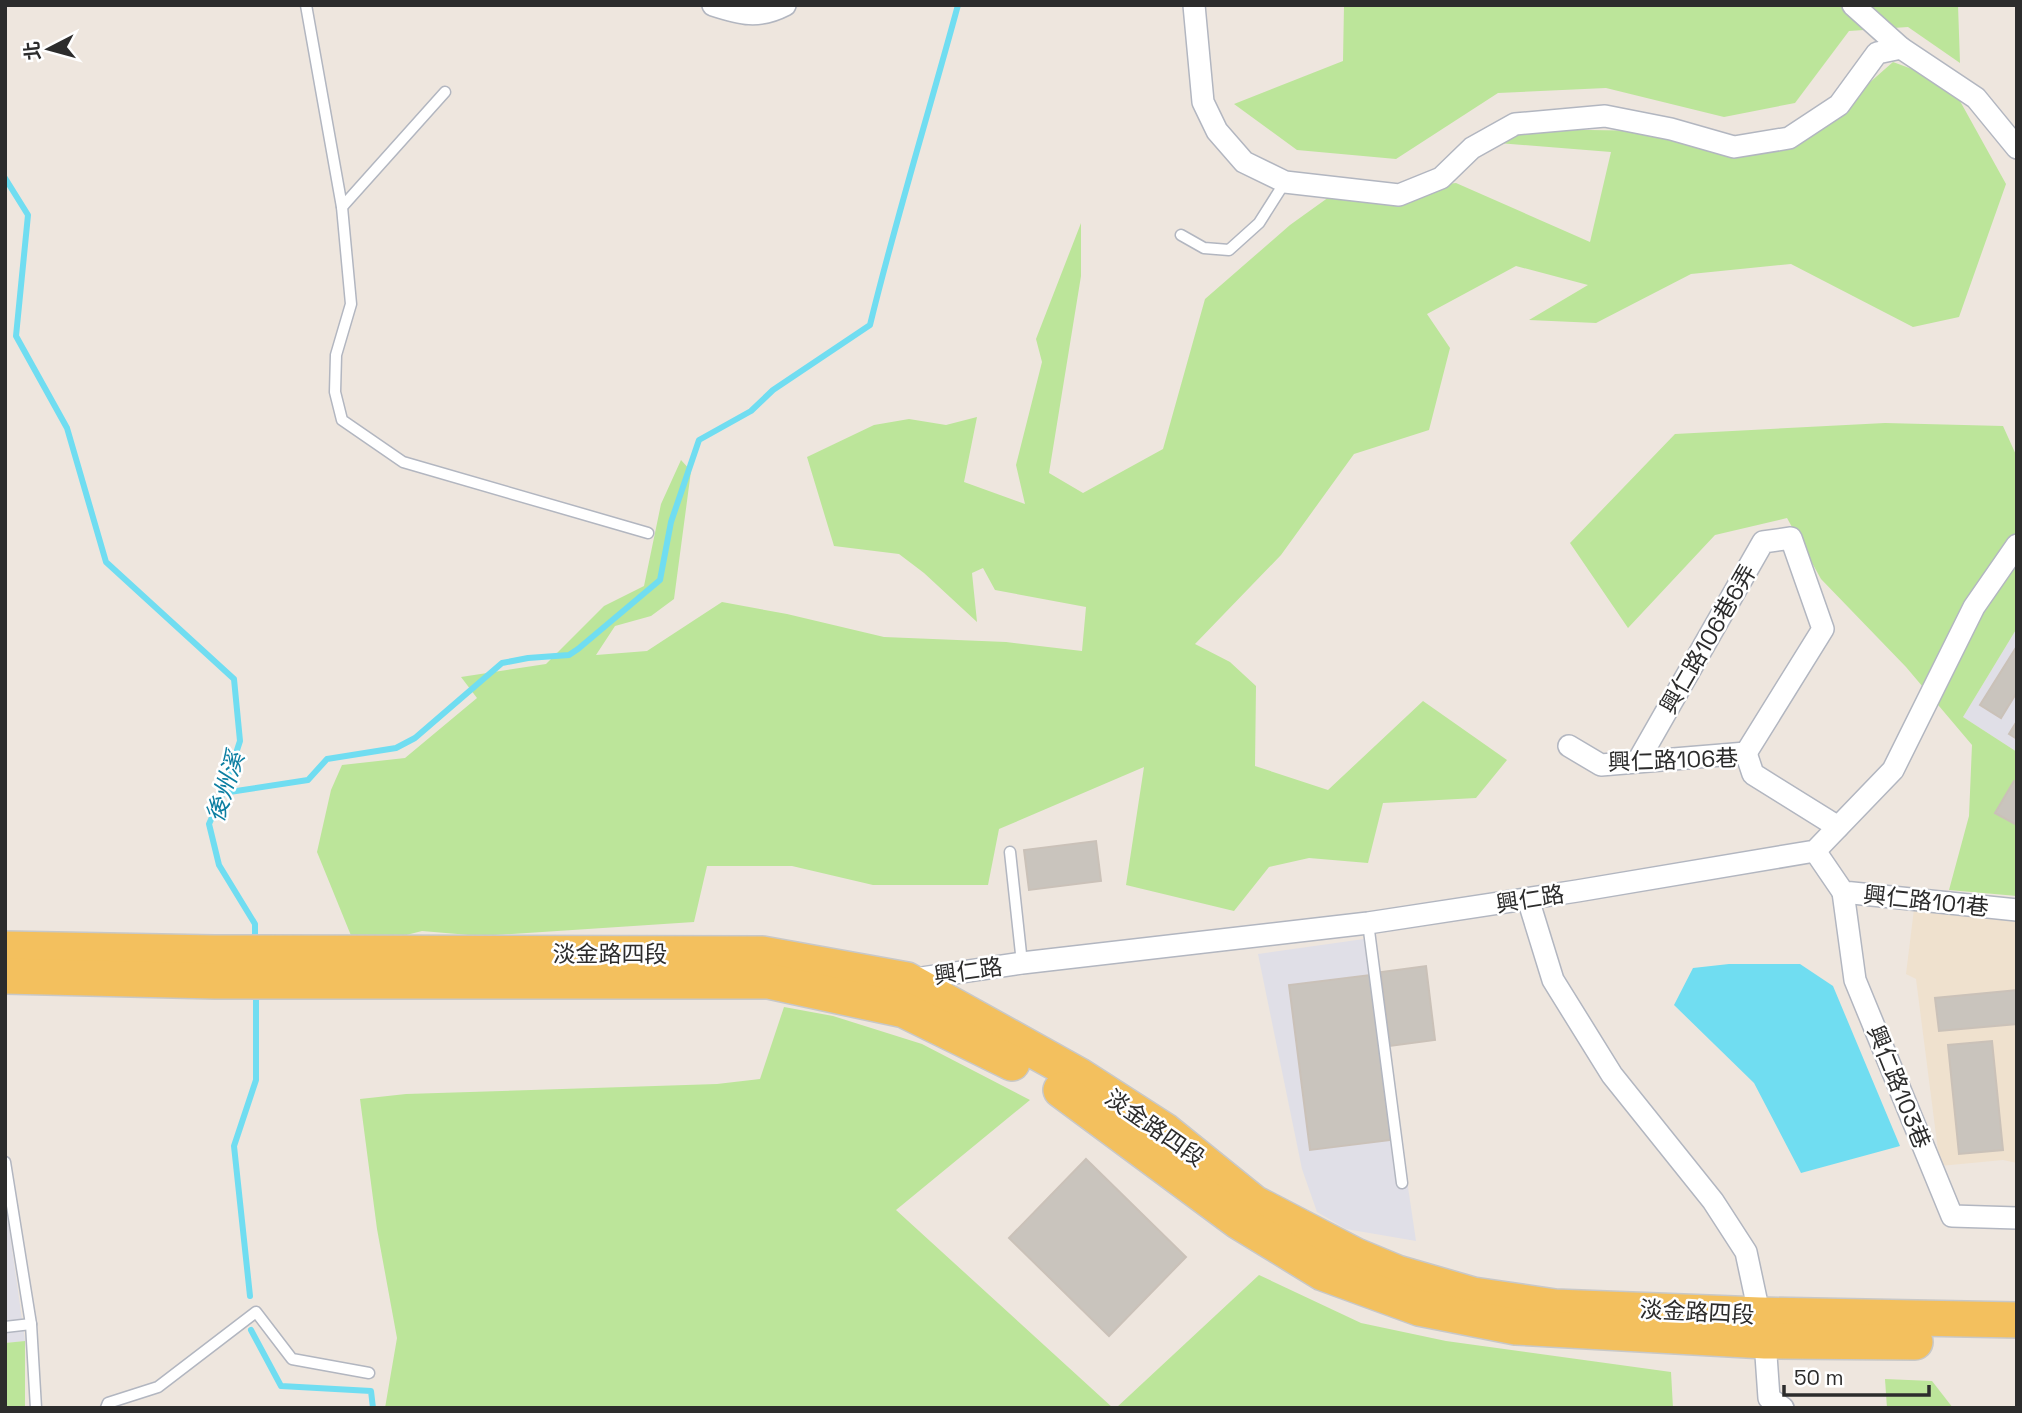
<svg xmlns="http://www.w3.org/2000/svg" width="2022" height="1413" viewBox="0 0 2022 1413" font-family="'Space Grotesk','Noto Sans TC',sans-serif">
<rect width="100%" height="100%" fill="#eee6de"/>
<g fill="#e0dfe7">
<polygon points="2017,628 2017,752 1963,717"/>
<polygon points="1371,938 1416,1241 1346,1229 1317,1212 1302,1169 1258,954"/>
<polygon points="5,1199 25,1341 5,1343"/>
</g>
<polygon fill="#efe1ce" points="1914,909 2017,920 2017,1163 2003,1160 1940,1166 1916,979 1906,974"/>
<g fill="#bce59a">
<polygon points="1344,5 1958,5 1960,63 1908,27 1849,31 1795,103 1724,117 1606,88 1498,93 1396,159 1297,150 1234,104 1343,61"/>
<polygon points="1893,62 1950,83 2006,184 1959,317 1913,327 1791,264 1691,274 1596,323 1529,320 1588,285 1516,266 1427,314 1450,348 1429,430 1354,454 1281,555 1195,644 1230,662 1256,686 1255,766 1328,790 1423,701 1507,760 1476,798 1383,803 1368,863 1309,858 1269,867 1234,911 1126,885 1144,767 999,829 988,885 873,885 792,866 707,866 694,922 481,936 422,931 375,943 352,938 317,852 331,790 342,765 405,758 477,698 461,677 546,664 604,606 644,586 661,504 681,460 691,471 674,599 651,616 615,626 596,655 647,651 722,602 787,614 884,637 1006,642 1082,651 1086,607 995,590 983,568 972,573 977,622 924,573 899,554 834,546 807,457 874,425 909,419 946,425 977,417 964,482 1025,504 1016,465 1042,362 1036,339 1081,223 1081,276 1049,473 1083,493 1163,449 1205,299 1290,225 1329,197 1456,183 1590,242 1611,152 1498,143 1518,129 1654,131 1731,158 1810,135"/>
<polygon points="1885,423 2003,426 2017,457 2017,628 1963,717 2017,752 2017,896 1949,890 1969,816 1972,745 1906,667 1821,579 1787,518 1715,535 1628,628 1570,543 1675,434"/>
<polygon points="784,1007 833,1016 922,1044 1030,1100 896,1210 1113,1408 385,1408 397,1338 377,1229 360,1099 406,1094 717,1084 760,1079"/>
<polygon points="1259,1275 1361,1323 1446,1341 1671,1372 1673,1408 1116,1408"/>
<polygon points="25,1341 25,1408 5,1408 5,1343"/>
<polygon points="1885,1379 1932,1381 1953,1408 1887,1408"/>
</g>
<polygon fill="#70ddf1" points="1729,964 1800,964 1833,986 1900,1146 1801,1173 1754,1083 1674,1005 1693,968"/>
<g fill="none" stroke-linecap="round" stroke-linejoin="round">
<g stroke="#70ddf1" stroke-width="6">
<polyline points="5,178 28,215 16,336 67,428 106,562 234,679 240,741 223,793 209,824 219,865 255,924 255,944"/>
<path d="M223,793L308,780L327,759L396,748L415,738L502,663L528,658L569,655L578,649L660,580L671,522L699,440L751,411L773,390L870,325C896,218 929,112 958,5"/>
<polyline points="250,1296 234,1146 256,1080 256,993"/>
<polyline points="251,1330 281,1386 371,1391 373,1408"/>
</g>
</g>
<g fill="#c9c4bd" stroke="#cac1b8" stroke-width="2">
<polygon points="2017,646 2017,692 2001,718 1980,705"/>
<polygon points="2017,721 2017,739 2009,734"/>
<polygon points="2014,781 2017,783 2017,825 1995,813"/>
<polygon points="1096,841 1101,881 1029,890 1024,850"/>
<polygon points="1426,966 1435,1040 1390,1046 1381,972"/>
<polygon points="1370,975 1391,1140 1310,1150 1289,985"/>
<polygon points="2017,990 2017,1024 1939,1031 1935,998"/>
<polygon points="1992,1041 2003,1150 1959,1154 1948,1045"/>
<polygon points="1086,1159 1186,1257 1109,1336 1009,1238"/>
</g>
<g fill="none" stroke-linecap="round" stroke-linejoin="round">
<defs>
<g id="service">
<polyline points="306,5 342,207 351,304 336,355 335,392 342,420 403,462 648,533"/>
<polyline points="342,207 445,92"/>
<polyline points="1181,235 1204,248 1229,250 1259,223 1285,182"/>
<polyline points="1010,852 1022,963"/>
<polyline points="1368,923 1402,1183"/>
<polyline points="5,1162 31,1324 36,1408"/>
<polyline points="5,1327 31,1324"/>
<polyline points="106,1408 108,1403 158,1387 256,1312 292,1359 369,1373"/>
</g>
<g id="minor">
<path d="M713,5C741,14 758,19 785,5"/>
<polyline points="1194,5 1203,102 1217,131 1244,162 1285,182 1399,195 1441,178 1472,148 1515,124 1605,116 1671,129 1734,147 1789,138 1839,105 1877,53 1901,48 1976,98 2017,148"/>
<polyline points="1853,5 1901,48"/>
<polyline points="1569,746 1601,765 1746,753 1753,774 1838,827"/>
<polyline points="1638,761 1763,542 1791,538 1823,629 1746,753"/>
<polyline points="1815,851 1843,892 2017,910"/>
<polyline points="1843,892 1855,980 1952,1216 2017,1218"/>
<polyline points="1528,899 1553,980 1612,1075 1713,1201 1746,1252 1765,1341 1769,1398 1783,1408"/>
<polyline points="908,980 1022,963 1368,923 1577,891 1815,851 1893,770 1974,607 2017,545"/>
</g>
<g id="primary">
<polyline points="5,949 214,953 762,954 907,980 1078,1075 1165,1131 1254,1203 1356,1256 1397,1273 1473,1295 1555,1307 1760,1315 2017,1320"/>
<polyline points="5,976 215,981 768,981 904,1010 1012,1063"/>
<polyline points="1061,1090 1238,1221 1323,1273 1419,1308 1516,1327 1765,1341 1915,1342"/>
</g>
</defs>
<use href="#service" stroke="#b2b6c0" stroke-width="13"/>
<use href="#minor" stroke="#b2b6c0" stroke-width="24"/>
<use href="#primary" stroke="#c8c8c8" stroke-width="38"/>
<use href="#service" stroke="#fff" stroke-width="10"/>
<use href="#minor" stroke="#fff" stroke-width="21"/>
<use href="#primary" stroke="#f3c05e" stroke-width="35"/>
</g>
<g text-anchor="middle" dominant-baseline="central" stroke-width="5" stroke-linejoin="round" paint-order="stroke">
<g font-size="23" fill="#2c2c2c" stroke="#fff">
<text transform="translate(1708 639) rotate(-60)">興仁路106巷6弄</text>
<text transform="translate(1673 760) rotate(-2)">興仁路106巷</text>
<text transform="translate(1530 899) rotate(-9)">興仁路</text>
<text transform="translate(1926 901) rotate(6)">興仁路101巷</text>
<text x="610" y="954">淡金路四段</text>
<text transform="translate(968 971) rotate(-8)">興仁路</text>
<text transform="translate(1899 1087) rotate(68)">興仁路103巷</text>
<text transform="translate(1155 1128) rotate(35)">淡金路四段</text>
<text transform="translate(1697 1312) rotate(3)">淡金路四段</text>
</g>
<g font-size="24" font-style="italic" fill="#0b7ea1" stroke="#fff">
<text transform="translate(225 787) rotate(-72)">後州溪</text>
</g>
</g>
<rect width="2022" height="1413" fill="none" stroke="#2c2c2c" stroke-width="14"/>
<g transform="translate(49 49) rotate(264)" stroke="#ffffff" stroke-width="5" paint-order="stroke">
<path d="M0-5L12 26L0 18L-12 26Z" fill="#2c2c2c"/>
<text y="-10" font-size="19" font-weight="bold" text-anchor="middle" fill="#2c2c2c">北</text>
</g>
<path d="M1784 1385v10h145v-10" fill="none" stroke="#2c2c2c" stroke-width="3.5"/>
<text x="1794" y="1385" font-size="21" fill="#2c2c2c" stroke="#ffffff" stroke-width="5" paint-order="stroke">50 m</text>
</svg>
